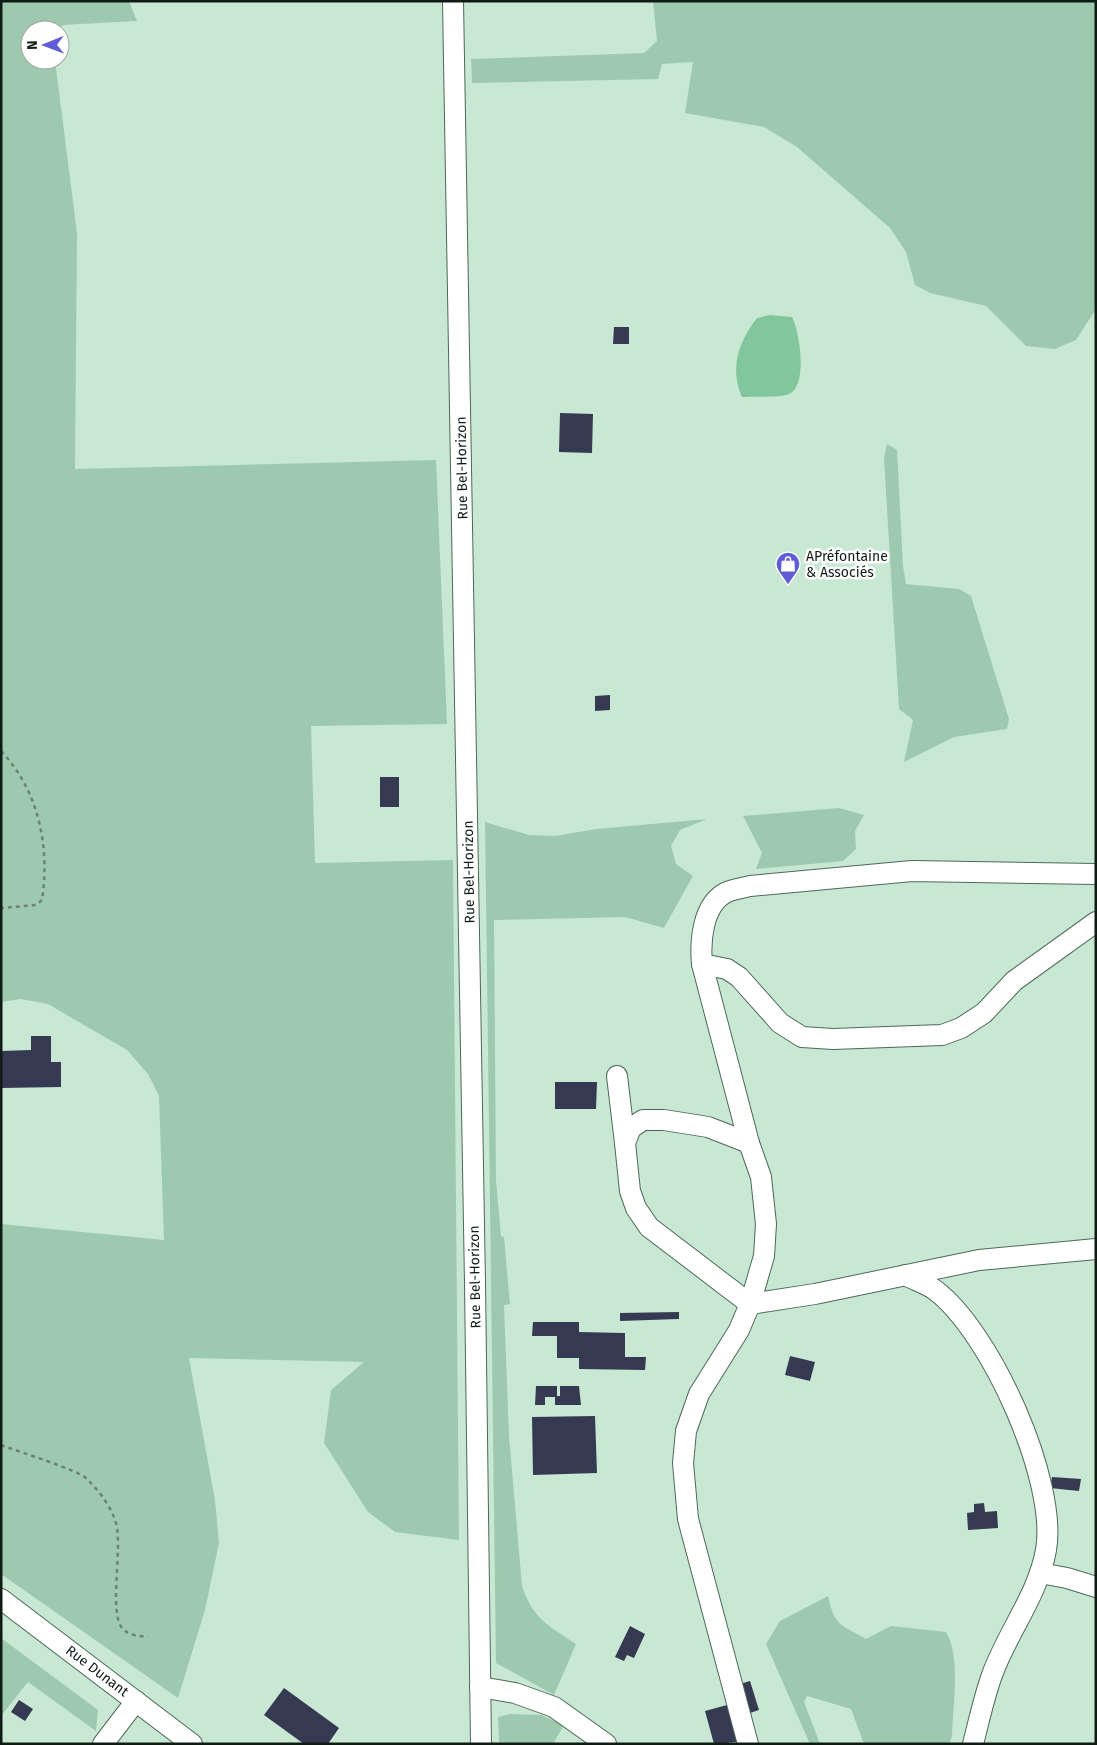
<svg xmlns="http://www.w3.org/2000/svg" width="1097" height="1745" viewBox="0 0 1097 1745" font-family="'Fira Sans',sans-serif">
<rect width="100%" height="100%" fill="#c8e8d4"/>
<g fill="#9dcaae">
<polygon points="1,1 129,1 137,21 63,25 57,30 30,30 30,60 55,60 77,233 75,469 436,460 447,724 311,726 315,863 453,860 459,1540 395,1532 368,1512 324,1443 331,1390 364,1362 189,1358 215,1500 219,1543 205,1610 178,1698 1,1574 1,1224 164,1240 159,1096 148,1074 127,1050 48,1004 21,999 1,1002"/>
<polygon points="653,1 1096,1 1096,309 1076,340 1055,349 1026,346 986,306 930,293 915,285 906,252 890,228 797,147 764,127 685,113 693,62 662,64 658,79 472,83 471,59 644,53 657,41"/>
<polygon points="887,444 897,450 903,566 906,584 959,589 971,596 1009,719 1007,729 954,737 904,762 913,720 899,709 884,458"/>
<polygon points="839,808 864,815 855,831 856,849 843,861 756,869 762,853 743,816"/>
<path d="M707,819L680,830L671,846L676,864L693,876L664,928L625,917L494,920L496,1180L501,1236L504,1237L510,1304L504,1305L509,1436L522,1586C533,1619 549,1626 576,1644L554,1695L496,1663L485,822L529,835L555,836L596,829Z"/>
<path d="M828,1596C835,1627 840,1624 866,1639L891,1626L946,1632C961,1656 953,1707 952,1736L949,1744H864L851,1709L807,1696L804,1702L820,1744H810L766,1644L780,1621Z"/>
<polygon points="1,1638 98,1710 96,1731 28,1682 1,1716"/>
<polygon points="510,1714 541,1715 564,1725 553,1744 499,1744 498,1717"/>
</g>
<path fill="#81c69c" d="M770,315L792,317C800,332 808,386 789,394C780,398 753,396 742,397C729,368 739,341 757,318Z"/>
<g fill="#363952">
<polygon points="614,327 629,327 629,344 613,344"/>
<polygon points="560,413 593,414 592,453 559,452"/>
<polygon points="610,695 610,710 595,711 595,696"/>
<rect x="380" y="777" width="19" height="30"/>
<polygon points="31,1036 51,1036 51,1062 61,1062 61,1087 1,1088 1,1051 31,1050"/>
<polygon points="555,1082 597,1082 596,1109 555,1109"/>
<polygon points="679,1312 679,1319 620,1321 620,1313"/>
<polygon points="533,1322 579,1322 579,1332 625,1333 625,1357 646,1357 645,1370 579,1369 579,1358 557,1358 557,1336 532,1336"/>
<polygon points="790,1356 815,1362 810,1381 785,1375"/>
<polygon points="536,1386 557,1386 557,1396 560,1396 560,1386 579,1386 581,1405 555,1405 555,1397 545,1397 545,1405 535,1405"/>
<polygon points="595,1416 597,1473 533,1475 532,1417"/>
<polygon points="1052,1477 1081,1479 1079,1491 1050,1488"/>
<polygon points="984,1503 985,1512 997,1511 998,1528 968,1530 967,1513 974,1512 974,1504"/>
<polygon points="630,1626 645,1634 634,1658 627,1655 624,1661 615,1657"/>
<polygon points="750,1681 759,1710 750,1713 740,1684"/>
<polygon points="284,1688 339,1728 328,1744 304,1744 264,1715"/>
<polygon points="19,1700 33,1709 25,1721 11,1712"/>
<polygon points="727,1705 737,1742 714,1744 705,1711"/>
</g>
<g fill="none" stroke-linecap="round" stroke-linejoin="round">
<defs>
<g id="minor">
<polyline points="453,1 475,1283 481,1744"/>
<polyline points="702,964 727,969 739,977 780,1023 802,1037 833,1039 942,1035 961,1028 984,1013 1014,981 1096,922"/>
<polyline points="617,1076 625,1143"/>
<polyline points="749,1143 708,1127 664,1120 643,1120 631,1128 625,1143 630,1191 636,1208 649,1227 750,1304 815,1294 979,1260 1096,1249"/>
<path d="M905,1275C914,1280 927,1284 935,1290C991,1332 1058,1482 1046,1550C1038,1595 1007,1633 992,1675C984,1697 979,1721 973,1744"/>
<polyline points="1040,1573 1067,1578 1096,1587"/>
<polyline points="1,1599 192,1744"/>
<polyline points="480,1687 515,1693 554,1707 606,1744"/>
<polyline points="103,1744 136,1701"/>
<path d="M748,1744L688,1519L683,1463L686,1431L699,1394L739,1330L750,1304L764,1256L766,1224L761,1177L749,1143L702,964C700,942 702,904 727,892C733,889 743,888 750,886L912,871L1096,874"/>
</g>
</defs>
<use href="#minor" stroke="#4d6958" stroke-width="22"/>
<g stroke="#6d8275" stroke-width="2.5" stroke-dasharray="4 4" stroke-linecap="butt">
<path d="M1,751C39,791 50,847 42,900L36,905L1,908"/>
<path d="M1,1445C16,1451 79,1470 87,1479C99,1491 111,1506 116,1523C123,1549 108,1614 123,1629C130,1636 139,1636 148,1637"/>
</g>
<use href="#minor" stroke="#fff" stroke-width="20"/>
</g>
<defs>
<symbol id="shop-pin" viewBox="-11 -11 22 30"><path d="M0 17L-7.5 6A9.5 9.5 0 1 1 7.5 6Z" fill="#5f5cd5" stroke="#fff"/><path d="M-5-2.5h2.3a2.7 3.5 0 0 1 5.4 0H5L5.5 6h-11ZM-1.5-2.5h3a1.5 2.3 0 0 0-3 0Z" fill="#fff"/></symbol>
</defs>
<g fill-rule="evenodd">
<use href="#shop-pin" x="774" y="550" width="28" height="38"/>
</g>
<g text-anchor="middle" dominant-baseline="central" stroke-width="5" stroke-linejoin="round" paint-order="stroke">
<g font-size="14" fill="#101b14" stroke="#fff">
<text transform="translate(462 468) rotate(-91)">Rue Bel-Horizon</text>
<text transform="translate(469 872) rotate(-91)">Rue Bel-Horizon</text>
<text transform="translate(475 1277) rotate(-91)">Rue Bel-Horizon</text>
<text transform="translate(97 1671) rotate(37)">Rue Dunant</text>
</g>
<g font-size="14" fill="#101b14" stroke="#fff" text-anchor="start">
<text x="806" y="556">APréfontaine<tspan x="806" dy="16">&amp; Associés</tspan></text>
</g>
</g>
<rect width="1097" height="1745" fill="none" stroke="#101b14" stroke-width="5"/>
<g transform="translate(45 45) rotate(269)"><circle r="24" fill="#ffffff" stroke="#9fa4a1"/>
<path d="M0-4L9 19L0 12L-9 19Z" fill="#5f5cd5"/>
<text y="-8" font-size="14" font-weight="bold" text-anchor="middle" fill="#101b14">N</text>
</g>
</svg>
